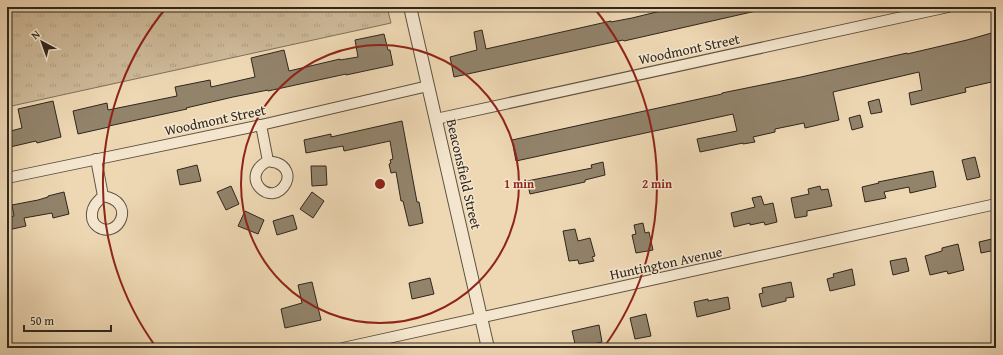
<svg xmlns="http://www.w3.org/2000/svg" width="1003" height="355" viewBox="0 0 1003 355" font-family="'Gentium Book Plus',serif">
<defs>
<pattern id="park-tufts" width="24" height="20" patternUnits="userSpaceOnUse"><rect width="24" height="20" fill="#ceba9a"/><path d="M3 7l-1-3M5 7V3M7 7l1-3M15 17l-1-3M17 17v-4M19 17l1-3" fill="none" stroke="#b1a084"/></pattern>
</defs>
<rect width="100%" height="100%" fill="#eed8b4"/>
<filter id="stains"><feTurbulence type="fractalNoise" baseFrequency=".005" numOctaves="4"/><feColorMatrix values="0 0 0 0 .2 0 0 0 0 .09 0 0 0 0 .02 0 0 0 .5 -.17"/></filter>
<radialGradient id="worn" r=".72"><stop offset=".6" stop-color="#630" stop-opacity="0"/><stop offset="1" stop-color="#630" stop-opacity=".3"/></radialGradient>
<polygon fill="url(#park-tufts)" stroke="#7e705b" points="7,7 387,7 391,23 7,107"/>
<g fill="#92836b" stroke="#2f261c">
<polygon points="677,7 756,7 756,11 624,41 623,40 454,77 450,57 477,50 474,32 482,30 486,49 611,21 611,22 632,18"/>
<polygon points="995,32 996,38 996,81 965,88 966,92 911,105 909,93 922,90 919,72 833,92 839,120 805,128 804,123 775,129 775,132 753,137 755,142 743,144 743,143 700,152 697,139 737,131 733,114 516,161 512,140 722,94 722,93 801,77 907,53 907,54 967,40"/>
<polygon points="384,34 388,50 390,50 393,65 346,75 346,74 268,91 268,90 233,97 186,108 187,109 109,126 109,127 78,134 73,111 107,103 108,110 177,96 175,87 210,80 211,87 255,77 251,58 284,50 289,71 340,59 340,60 358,57 355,40"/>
<polygon points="879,99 882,112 871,114 868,102"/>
<polygon points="53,101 61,137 37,143 36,141 10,147 7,132 22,128 18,109"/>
<polygon points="860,115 863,127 852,130 849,118"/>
<polygon points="402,121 417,202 419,202 423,223 409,226 403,201 401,201 396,172 391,173 389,164 391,163 390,160 393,159 390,141 344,151 343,146 306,153 304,140 331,134 331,137"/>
<polygon points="975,157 980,177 967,180 962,160"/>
<polygon points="603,162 605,175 585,180 585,182 530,194 527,181 592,168 591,165"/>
<polygon points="197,165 201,181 180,185 177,170"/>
<polygon points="311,166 326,166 327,185 312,186"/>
<polygon points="933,171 936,187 910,193 909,187 884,192 886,198 865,202 862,187 879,183 878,182"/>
<polygon points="231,186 239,204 226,210 217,192"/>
<polygon points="820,186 821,190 828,189 832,206 807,211 807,216 795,218 791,198 809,194 808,189"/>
<polygon points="64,192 69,214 53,218 52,213 24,218 26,226 8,230 7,218 14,216 12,205 38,200 48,197 48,196"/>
<polygon points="312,192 324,201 313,218 300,209"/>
<polygon points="761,196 764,205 773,203 777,222 765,225 764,222 750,225 750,223 734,227 731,213 755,207 752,198"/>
<polygon points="245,211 264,220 258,234 238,226"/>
<polygon points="293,215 297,229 277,235 273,221"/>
<polygon points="643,223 645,233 649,232 653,250 636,253 632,235 636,234 634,225"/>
<polygon points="575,229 578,241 590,238 595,256 592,257 594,261 579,264 578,260 569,261 563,231"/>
<polygon points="996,238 996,250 981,253 979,242"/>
<polygon points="958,244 964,270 948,274 947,271 930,275 925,256 942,251 942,248"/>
<polygon points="906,258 909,271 893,275 890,261"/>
<polygon points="852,269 855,285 830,291 827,279 834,277 833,274"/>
<polygon points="430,278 434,294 412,299 409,283"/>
<polygon points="312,282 321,320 285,328 281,309 302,303 298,285"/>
<polygon points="791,282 794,297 786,298 786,301 762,307 759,294 763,293 762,288"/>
<polygon points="728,297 730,309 697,317 694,302 708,299 708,301"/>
<polygon points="646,314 651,336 635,339 630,318"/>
<polygon points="599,325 602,342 576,348 572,331"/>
</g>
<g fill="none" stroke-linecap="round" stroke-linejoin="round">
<defs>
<g id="minor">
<polyline points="436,119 948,7"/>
<path d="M261,125L268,161C237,177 272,210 286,183C290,175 286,166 277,163C275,162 271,162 268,161"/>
<path d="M96,159L103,196C97,202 91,207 92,217C92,221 94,224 98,227C118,240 138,202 103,196"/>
<polyline points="7,178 261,125 428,86"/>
<polyline points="343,348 996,204"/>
</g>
<polyline id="tertiary" points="410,7 488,348"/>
</defs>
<use href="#minor" stroke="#5f5242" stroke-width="12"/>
<use href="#tertiary" stroke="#5f5242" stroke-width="14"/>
<use href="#minor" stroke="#f4e6ce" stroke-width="10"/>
<use href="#tertiary" stroke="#f4e6ce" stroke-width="12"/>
</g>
<g fill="none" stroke="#8f2418" stroke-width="2">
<circle cx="380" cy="184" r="139"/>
<path d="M156 347A277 277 0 0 1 166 8M594 8A277 277 0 0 1 604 347"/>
</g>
<g text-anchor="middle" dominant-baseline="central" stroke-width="3" stroke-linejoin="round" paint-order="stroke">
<g font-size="14" fill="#2f261c" stroke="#f4e6ce">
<text transform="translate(689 49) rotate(-12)">Woodmont Street</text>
<text transform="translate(215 120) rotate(-12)">Woodmont Street</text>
<text transform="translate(464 174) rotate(77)">Beaconsfield Street</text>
<text transform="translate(666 263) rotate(-12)">Huntington Avenue</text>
</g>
</g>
<circle cx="380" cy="184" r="6" fill="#8f2418" stroke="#f4e6ce" stroke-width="2"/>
<g font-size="12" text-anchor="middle" font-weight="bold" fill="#8f2418" stroke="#f4e6ce" stroke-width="3" stroke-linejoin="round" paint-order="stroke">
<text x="519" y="188">1 min</text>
<text x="657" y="188">2 min</text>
</g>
<rect width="1003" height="355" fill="none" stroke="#eed8b4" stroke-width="24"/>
<rect x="8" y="8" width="987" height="339" fill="none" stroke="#2f261c" stroke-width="2"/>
<rect x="12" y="12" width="979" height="331" fill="none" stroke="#2f261c"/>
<g transform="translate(42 42) rotate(319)" stroke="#f4e6ce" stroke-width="3" paint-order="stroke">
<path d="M0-3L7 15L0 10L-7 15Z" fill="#2f261c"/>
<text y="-6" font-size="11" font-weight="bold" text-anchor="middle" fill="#2f261c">N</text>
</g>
<path d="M24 325v6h87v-6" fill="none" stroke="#2f261c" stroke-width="2"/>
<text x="30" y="325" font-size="12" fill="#2f261c" stroke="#f4e6ce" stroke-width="3" paint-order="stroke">50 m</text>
<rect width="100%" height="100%" filter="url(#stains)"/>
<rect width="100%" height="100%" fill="url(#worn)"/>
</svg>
